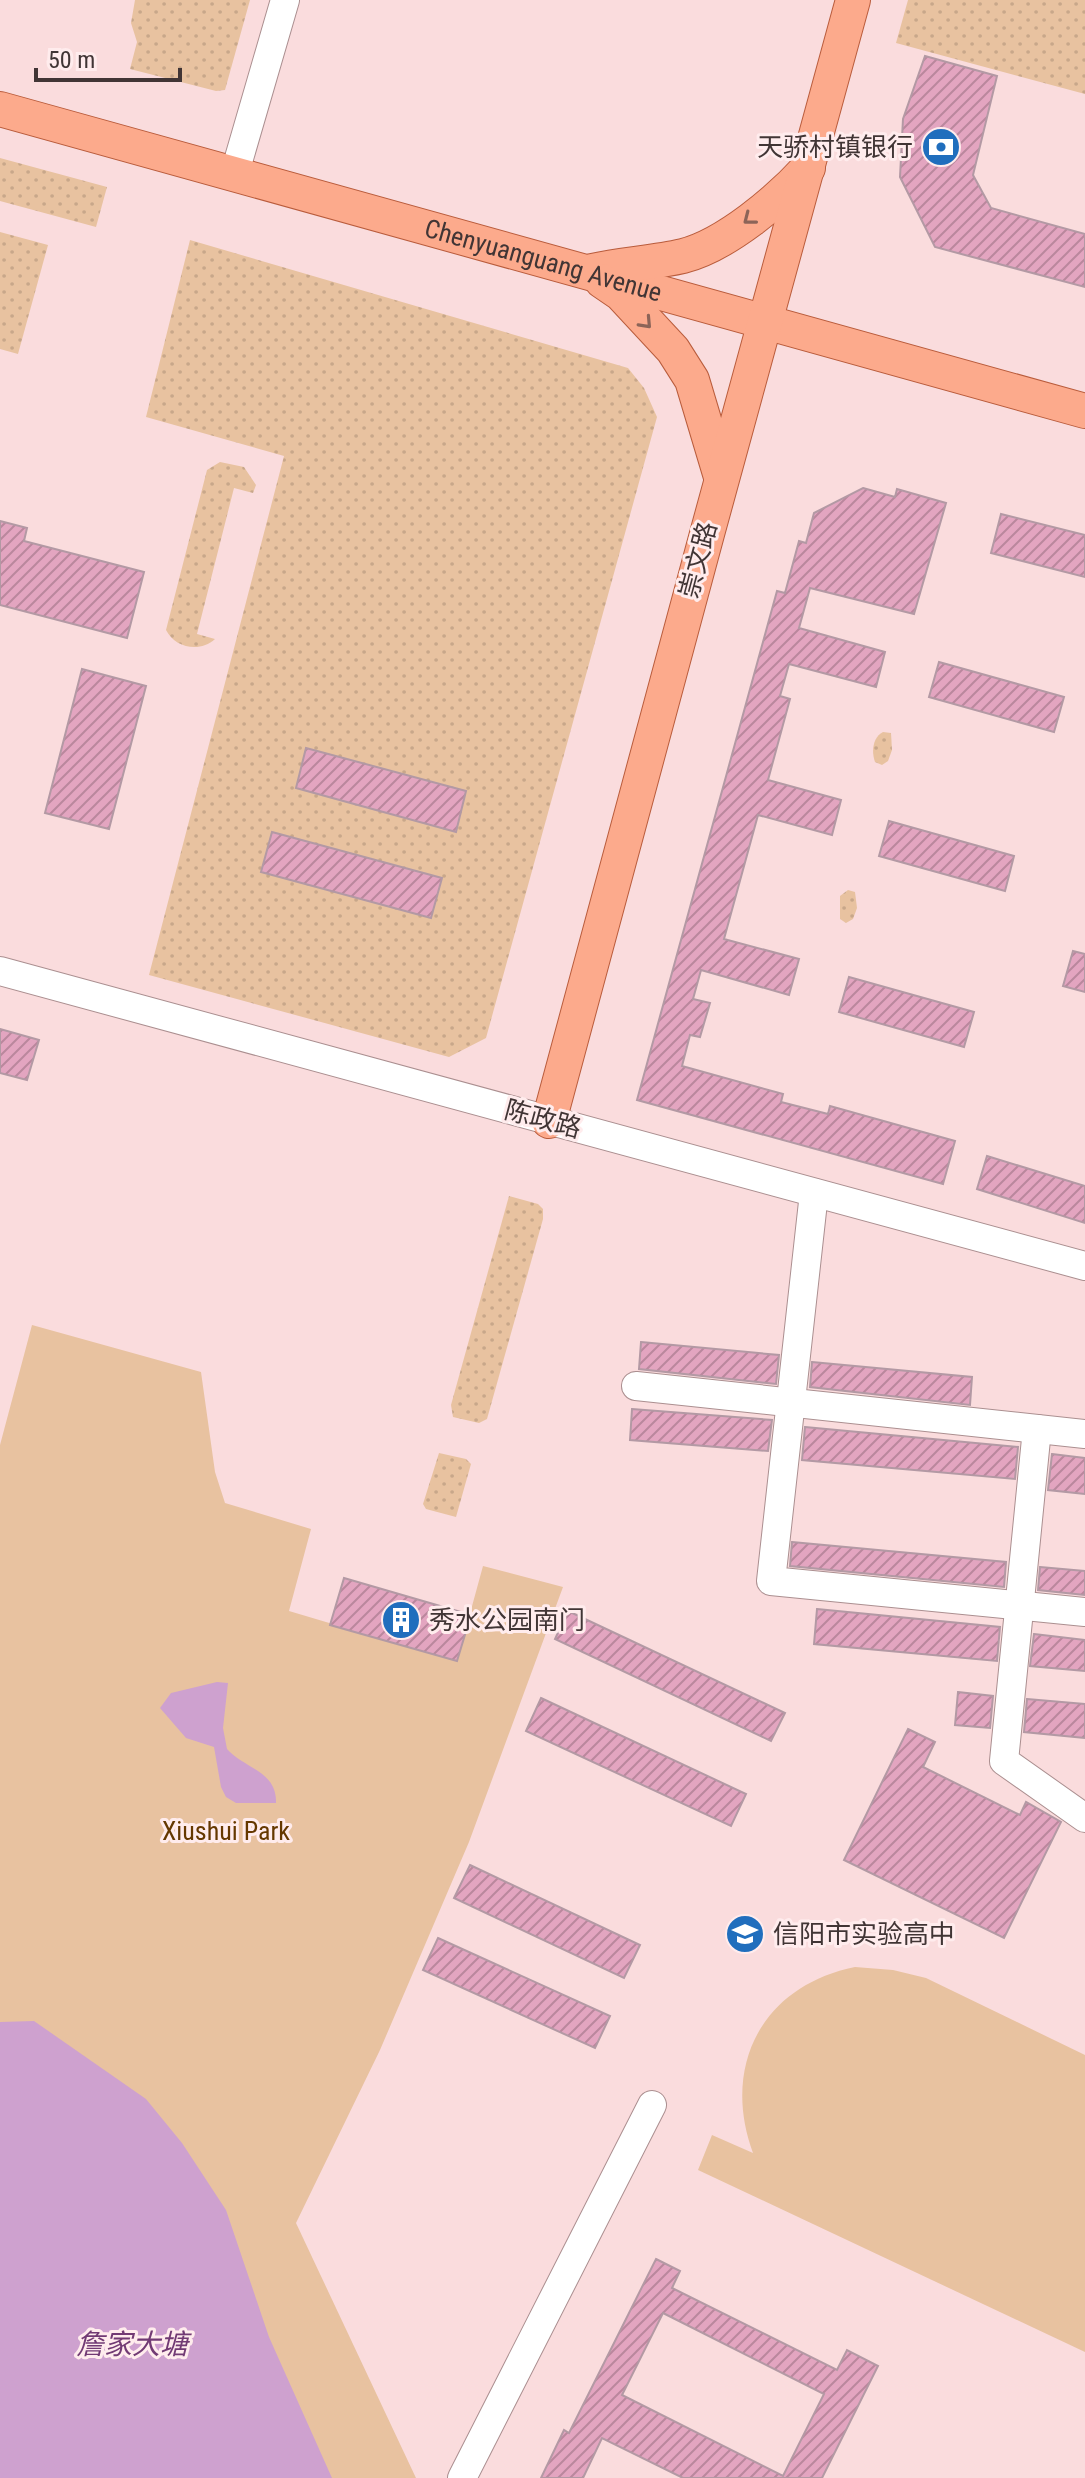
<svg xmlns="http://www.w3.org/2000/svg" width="1085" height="2478" viewBox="0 0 1085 2478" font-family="'Roboto Condensed','Noto Sans SC',sans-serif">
<defs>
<pattern id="grass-dots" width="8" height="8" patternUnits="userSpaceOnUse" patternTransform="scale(2)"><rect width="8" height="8" fill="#e8c2a0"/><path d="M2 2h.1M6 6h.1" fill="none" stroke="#c8a78a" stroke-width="1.8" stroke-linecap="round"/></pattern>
<pattern id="building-hatch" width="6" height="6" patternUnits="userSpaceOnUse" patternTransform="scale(2)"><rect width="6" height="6" fill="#e3a5c0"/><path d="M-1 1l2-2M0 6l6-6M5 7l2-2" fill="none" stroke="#ba879d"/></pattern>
</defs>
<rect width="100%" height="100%" fill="#fadcdd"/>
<g fill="url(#grass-dots)">
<polygon points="135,0 250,0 225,90 216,91 130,69 137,42 131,23"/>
<polygon points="908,0 1085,0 1085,94 896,43"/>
<polygon points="0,158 107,187 96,227 0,201"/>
<polygon points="0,232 48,245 18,354 0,349"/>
<polygon points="190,240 628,368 644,388 657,417 486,1038 449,1057 149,975 284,456 146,417"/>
<path d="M220,462L244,467L256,485L253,493L234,488L197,634L215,639C200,653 175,648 166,630L207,470Z"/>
<path d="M883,732L891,733L892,750L888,761L882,765L875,762C871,751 873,737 883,732Z"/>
<polygon points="848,890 855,892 857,908 853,919 846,923 840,919 840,896"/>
<polygon points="509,1196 538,1204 543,1209 543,1219 487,1419 479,1423 453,1417 451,1405"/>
<polygon points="439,1453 466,1459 471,1464 456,1517 426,1509 423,1504"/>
</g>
<g fill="#e8c2a0">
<polygon points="32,1325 201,1372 215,1472 225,1503 311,1529 289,1611 457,1661 483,1566 563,1587 469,1842 380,2050 296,2223 416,2478 0,2478 0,1445"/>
<path d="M855,1967L893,1970L926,1978L1085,2055V2352L698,2170L712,2135L753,2153C721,2066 762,1986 855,1967Z"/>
</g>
<g fill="#cea1cf">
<path d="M217,1682L228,1683L223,1728L227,1749C245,1769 277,1771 276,1803H236L226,1797L221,1787L214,1747L186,1738L160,1708L171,1693Z"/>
<polygon points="34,2021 146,2099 182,2143 226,2210 269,2337 332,2478 0,2478 0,2022"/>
</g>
<g fill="url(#building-hatch)" stroke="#b399a4" stroke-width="2" fill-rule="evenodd">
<polygon points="925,56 997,76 973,175 991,208 1085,234 1085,287 935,247 900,177 903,119"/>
<polygon points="863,488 895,497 897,489 946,503 914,614 810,588 799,628 885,652 876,687 789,664 780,696 790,699 768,780 841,800 832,835 758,815 724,939 799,959 789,995 701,970 693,999 710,1003 700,1037 690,1035 682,1066 783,1094 781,1102 828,1114 830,1106 955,1141 943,1184 637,1100 777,591 785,593 799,541 806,543 814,513"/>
<polygon points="1001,514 1085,535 1085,577 991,553"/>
<polygon points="0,521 27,528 24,541 144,572 127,638 0,605"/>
<polygon points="939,662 1064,697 1054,732 929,697"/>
<polygon points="82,669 146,686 109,829 45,813"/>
<polygon points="306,748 466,791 456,832 296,788"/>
<polygon points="889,821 1014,856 1005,891 879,856"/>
<polygon points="272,832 442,878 431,918 261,872"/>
<polygon points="1073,951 1085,954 1085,992 1063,986"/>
<polygon points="849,977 974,1012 964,1047 839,1012"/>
<polygon points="0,1029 39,1040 27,1080 0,1073"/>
<polygon points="987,1156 1085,1186 1085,1223 977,1189"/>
<polygon points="641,1342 779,1355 776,1384 639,1369"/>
<polygon points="812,1362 972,1377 970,1405 810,1387"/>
<polygon points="632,1409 772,1420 768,1451 630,1440"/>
<polygon points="805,1427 1018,1447 1015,1479 802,1460"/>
<polygon points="1052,1454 1085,1458 1085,1494 1048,1490"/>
<polygon points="792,1542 1006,1562 1004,1587 790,1566"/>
<polygon points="1040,1567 1085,1571 1085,1595 1038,1590"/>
<polygon points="344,1578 471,1615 457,1661 330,1625"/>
<polygon points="817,1609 1000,1627 997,1661 814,1644"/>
<polygon points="568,1611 785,1713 771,1741 555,1639"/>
<polygon points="1034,1634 1085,1640 1085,1671 1030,1666"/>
<polygon points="958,1692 993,1696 990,1728 955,1725"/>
<polygon points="541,1698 746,1794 731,1826 526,1731"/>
<polygon points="1027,1699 1085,1704 1085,1738 1024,1732"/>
<polygon points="908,1729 935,1742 923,1767 1020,1815 1026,1802 1061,1822 1004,1938 844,1860"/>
<polygon points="470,1865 640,1945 624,1978 454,1898"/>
<polygon points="438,1938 610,2016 595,2048 423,1970"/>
<path d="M656,2259L680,2271L672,2288L837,2370L847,2350L878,2366L822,2478H683L602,2438L583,2478H541L564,2430L569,2433ZM663,2313L824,2394L783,2476L622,2395Z"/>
</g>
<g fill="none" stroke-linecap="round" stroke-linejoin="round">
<defs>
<g id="minor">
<polyline points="235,172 285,0"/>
<polyline points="0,971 1085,1266"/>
<polyline points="814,1193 771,1581 1085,1612"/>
<polyline points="636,1386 1085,1434"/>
<polyline points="1037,1429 1004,1761 1085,1818"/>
<polyline points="462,2478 652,2105"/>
</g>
<g id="major">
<path id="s1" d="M0,109L1085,411"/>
<path d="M592,271C622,264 653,263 683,256C726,245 779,200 808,168"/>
<polyline points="602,281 621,294 673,350 692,380 721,477"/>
<path d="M549,1121C648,746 751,374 853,0"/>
</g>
</defs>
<use href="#minor" stroke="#ab8f90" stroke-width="30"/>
<use href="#major" stroke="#b95c3c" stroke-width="36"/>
<use href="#minor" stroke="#fff" stroke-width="28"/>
<use href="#major" stroke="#fcaa8c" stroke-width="34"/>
</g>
<defs><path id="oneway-chevron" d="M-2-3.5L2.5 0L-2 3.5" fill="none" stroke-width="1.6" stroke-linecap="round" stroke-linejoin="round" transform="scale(2)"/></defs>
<g stroke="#8c6458">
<use href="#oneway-chevron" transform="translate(749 219) rotate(142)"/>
<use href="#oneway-chevron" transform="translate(646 323) rotate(47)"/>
</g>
<defs>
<symbol id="bank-disc" viewBox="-11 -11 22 22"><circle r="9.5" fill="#206ebd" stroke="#ffeced"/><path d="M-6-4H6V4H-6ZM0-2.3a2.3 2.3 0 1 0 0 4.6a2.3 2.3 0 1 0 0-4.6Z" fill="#fff"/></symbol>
<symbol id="building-disc" viewBox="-11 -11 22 22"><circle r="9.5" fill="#206ebd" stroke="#ffeced"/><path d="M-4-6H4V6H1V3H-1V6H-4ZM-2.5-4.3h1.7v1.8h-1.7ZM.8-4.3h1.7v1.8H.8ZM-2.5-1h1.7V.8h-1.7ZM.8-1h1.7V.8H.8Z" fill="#fff"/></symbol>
<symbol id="school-disc" viewBox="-11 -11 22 22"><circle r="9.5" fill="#206ebd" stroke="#ffeced"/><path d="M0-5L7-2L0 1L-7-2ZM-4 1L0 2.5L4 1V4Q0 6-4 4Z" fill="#fff"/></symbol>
</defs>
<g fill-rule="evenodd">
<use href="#bank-disc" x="919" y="125" width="44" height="44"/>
<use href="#building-disc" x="379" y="1598" width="44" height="44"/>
<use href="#school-disc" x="723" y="1912" width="44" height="44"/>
</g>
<g text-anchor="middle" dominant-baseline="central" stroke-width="6" stroke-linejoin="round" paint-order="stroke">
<g font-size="26" fill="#413535" stroke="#ffeced" text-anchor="start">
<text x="913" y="147" text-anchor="end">天骄村镇银行</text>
<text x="429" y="1620">秀水公园南门</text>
<text x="773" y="1934">信阳市实验高中</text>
</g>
<g font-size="26" fill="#413535" stroke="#ffeced">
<text stroke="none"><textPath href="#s1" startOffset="564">Chenyuanguang Avenue</textPath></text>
<text transform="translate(698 560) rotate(-75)">崇文路</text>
<text transform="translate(543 1119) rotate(15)">陈政路</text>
</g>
<g font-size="26" fill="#653800" stroke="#ffeced">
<text x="226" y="1831">Xiushui Park</text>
</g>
<g font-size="28" font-style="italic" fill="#723a74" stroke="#ffeced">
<text x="132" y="2344">詹家大塘</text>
</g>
</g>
<path d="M36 68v12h144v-12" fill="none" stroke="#413535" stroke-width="4"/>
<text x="48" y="68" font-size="24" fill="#413535" stroke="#ffeced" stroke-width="6" paint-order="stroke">50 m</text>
</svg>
